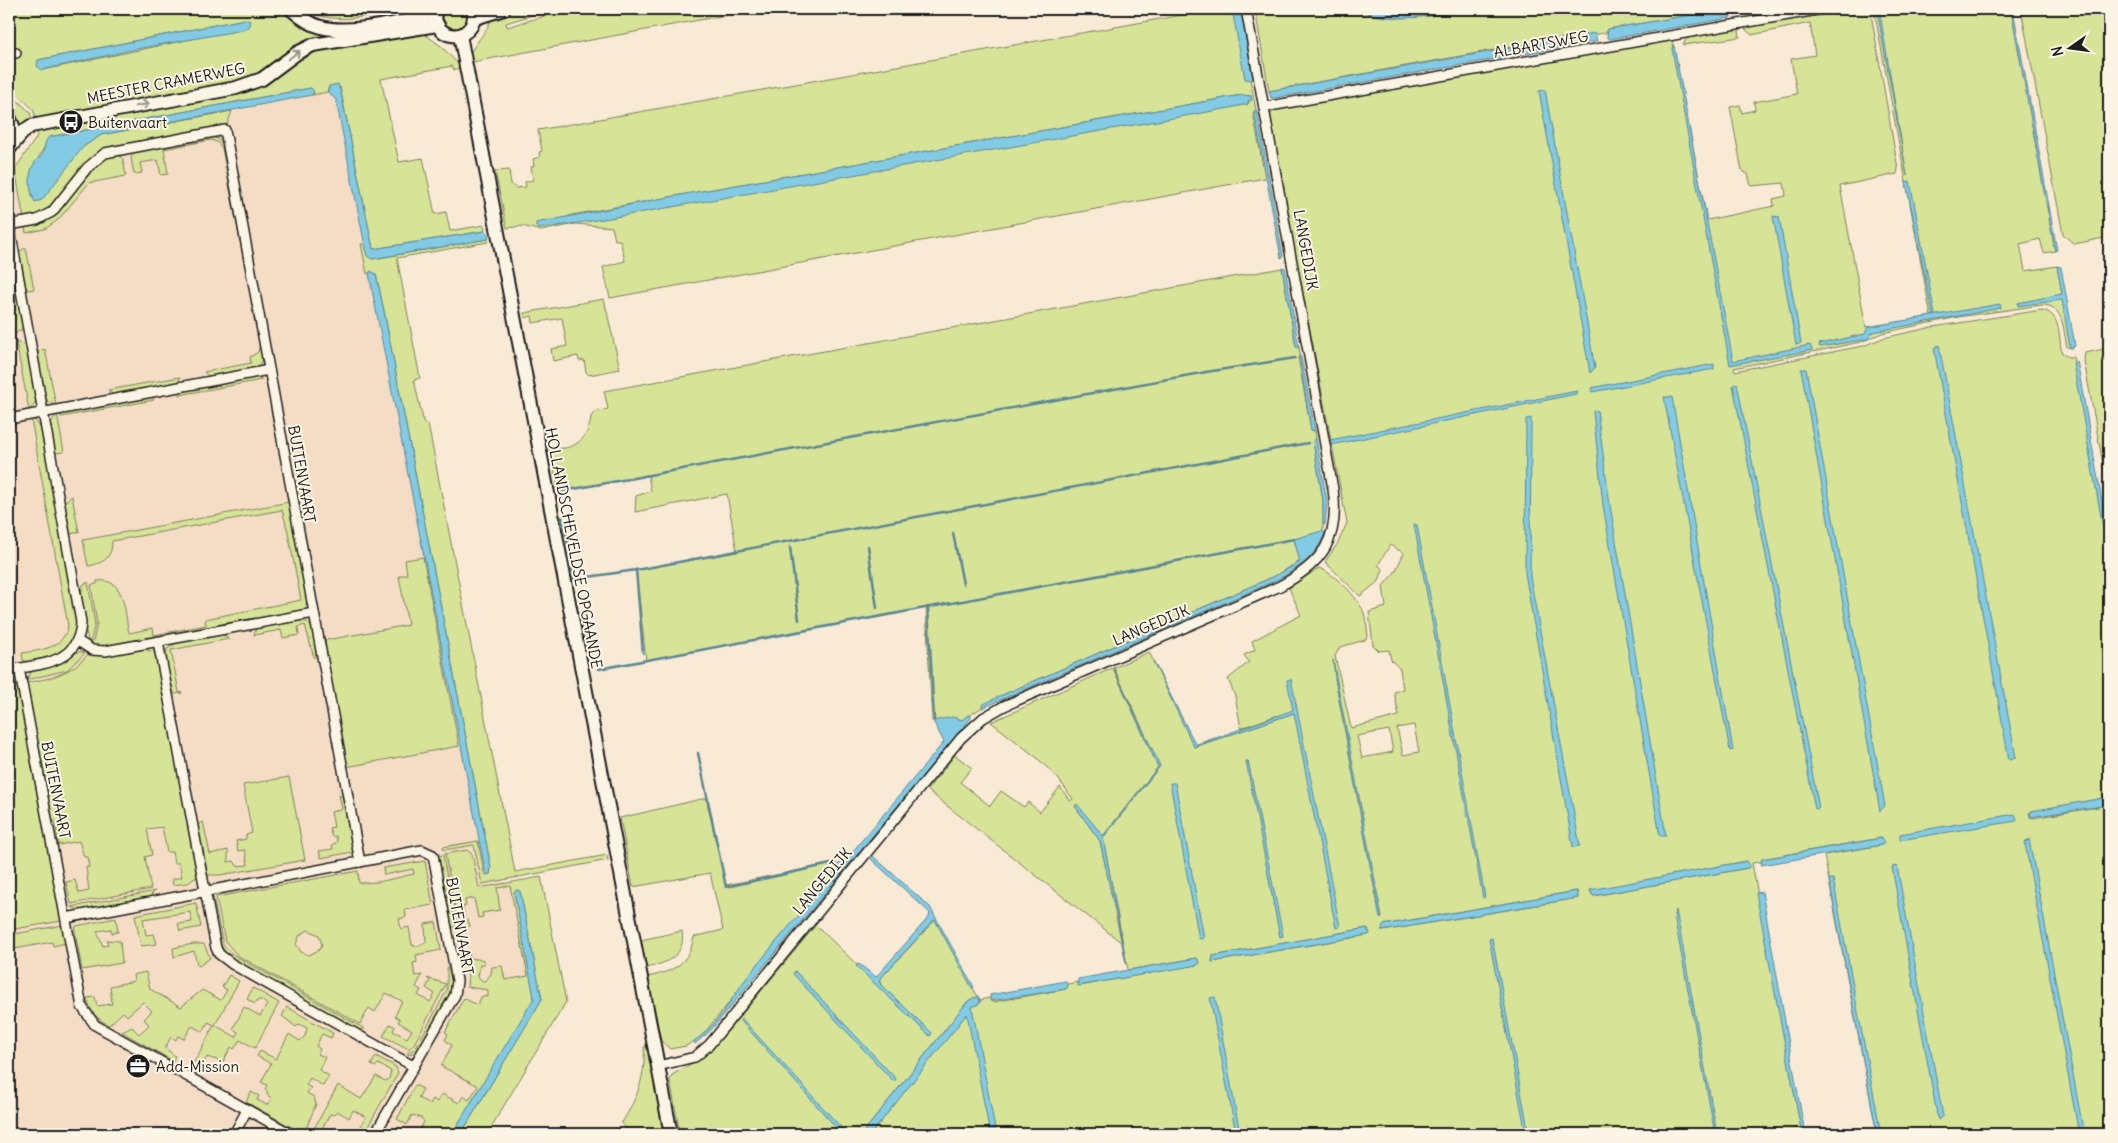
<svg xmlns="http://www.w3.org/2000/svg" width="2118" height="1143" viewBox="0 0 2118 1143" font-family="Delius,sans-serif">
<rect width="100%" height="100%" fill="#f9ead6"/>
<filter id="ink" filterUnits="userSpaceOnUse"><feTurbulence type="fractalNoise" baseFrequency=".02" numOctaves="2"/><feDisplacementMap in="SourceGraphic" scale="10" xChannelSelector="R" yChannelSelector="G"/><feConvolveMatrix kernelMatrix="1 2 1 2 8 2 1 2 1" color-interpolation-filters="sRGB"/></filter>
<g filter="url(#ink)">
<polygon fill="#f5ddc5" points="336,87 487,867 518,892 538,996 456,1134 9,1134 9,193 37,187 51,142"/>
<g fill="#d7e497" stroke="#7a805a" fill-rule="evenodd">
<path d="M9,9H286L337,37L285,59L243,83L36,119L33,109L16,93L10,61L18,57L16,48H9ZM240,20L249,27L43,70L38,60Z"/>
<path d="M306,9H404C372,14 335,28 306,9Z"/>
<polygon points="444,9 465,9 468,14 466,23 456,29 448,27 442,17"/>
<path d="M515,9H552L506,23L507,27L569,9H759L467,63C471,44 489,33 492,15Z"/>
<path d="M1216,9H1236L1254,99L1256,110L1253,112L1265,178L610,298L603,267L625,261L620,240H615L612,227L575,224L541,231L522,226L507,228L495,171L509,170L511,184L516,188L526,187L525,182L533,180L531,167L534,166L533,159L540,157L539,152L542,151L538,130ZM1242,95L1251,96L1248,104L538,229L572,215L669,197Z"/>
<polygon points="1255,9 1356,9 1397,18 1429,16 1469,9 1726,9 1608,29 1606,33 1532,43 1269,91"/>
<path d="M1838,9H1867L1871,14L1898,169L1897,174L1840,186L1866,327L1931,317L1874,9H2011L2055,251L2044,253L2040,239L2020,244L2025,271L2057,266L2072,348L2067,347C2063,329 2064,305 2042,305L1958,317L1882,333L1861,342L1734,368L1735,371L1863,346L1883,338L1933,327L2042,310C2062,314 2058,337 2062,353L2068,357H2073L2109,560V797L2029,813L2030,817L2033,818L2109,805V1134H1877L1824,855L1882,845L1881,838L1762,859L1761,862L1752,863L1802,1134H871L972,1007L980,1003V1000L989,998L993,1002L1066,989L1068,984L1077,982L1080,986L1200,963L1197,958L1128,970L1103,838L1160,766L1114,668L1158,767L1103,836L1077,805L1075,806L1100,841L1122,943L927,790L955,755L972,768L960,782L990,806L1001,791L1024,807L1028,802L1040,812L1060,787L1070,801L1073,799L1057,777L1036,757L991,722L1149,652L1194,745L1215,738L1194,747L1294,713L1275,716L1241,728L1235,696L1228,679L1249,662L1244,655L1255,650L1252,641L1301,615L1289,588L1319,568C1335,574 1358,597 1364,613C1366,620 1367,628 1368,636L1365,640L1340,647L1335,656L1351,728L1399,716L1394,692L1403,689L1400,669L1391,660L1389,650L1379,651L1373,645L1369,612L1386,607L1383,586L1395,572L1404,553L1390,545L1378,565L1383,569L1379,581L1360,596L1325,562L1338,543L1347,523L1269,116L1276,109L1672,38L1707,220L1774,206L1773,199L1786,196L1784,183L1751,186L1748,174L1742,171L1730,107L1740,105L1742,113L1755,110L1754,102L1797,94L1791,59L1815,55L1810,23L1752,35L1745,29V26ZM1335,678L1382,918H1380ZM1414,725L1419,752L1403,755L1397,728ZM1389,730L1393,752L1362,758L1357,736ZM1247,761H1248L1282,936H1280ZM1747,861L1750,866L1748,868L1593,896L1590,891ZM1577,891L1578,898L1382,931L1383,925ZM1367,928L1370,933L1368,935L1212,962L1213,956Z"/>
<polygon points="2021,9 2109,9 2109,139 2105,140 2109,162 2109,237 2074,244 2063,234"/>
<polygon points="1735,27 1739,30 1740,37 1683,45 1689,35"/>
<path d="M423,33L441,46L461,67L454,70L452,66L381,79L399,162L423,158L435,214L446,212L450,231L484,225L485,231L373,249L340,87L328,88V92L312,95L314,94L311,88L49,137C39,161 25,171 33,199L83,147L101,135L232,111L227,125L113,146C71,157 70,211 24,219L15,169L36,138L38,130L237,91L309,50Z"/>
<polygon points="9,85 15,98 30,112 32,120 18,132 9,113"/>
<polygon points="209,136 218,139 223,145 245,266 222,148 217,142 211,140 164,149 168,174 161,175 158,160 140,163 142,173 134,174 131,158 133,152"/>
<polygon points="118,154 123,159 126,176 89,183 58,220 45,229 26,233 25,227 50,219 103,158"/>
<polygon points="488,239 488,242 397,258 420,378 414,380 424,424 428,424 515,872 607,855 608,860 482,884 474,845 444,850 443,847 478,841 484,873 490,874 491,868 384,311 376,274 370,272 367,274 361,244 364,244 365,250 373,259"/>
<polygon points="26,248 34,289 29,290 24,286 18,252"/>
<path d="M1282,268L1296,347L1299,348L1300,355L1298,357L1311,430L1315,431L1316,440L1313,441L1323,500V532L1294,539L1300,561L1275,576L1000,696L962,720L956,718L932,721L926,608L646,660L636,570L737,552L727,494L635,512L636,496L651,491L648,476L559,492L549,447C572,453 590,439 591,416L595,412L608,409L604,391Z"/>
<polygon points="9,273 14,301 18,300 23,328 15,334 9,302"/>
<polygon points="604,299 620,369 589,375 586,372 584,360 579,361 578,356 553,361 551,349 567,346 562,318 533,323 532,316 525,318 524,313"/>
<polygon points="16,342 26,346 36,398 35,404 29,410"/>
<polygon points="260,344 262,360 257,368 209,377 204,372 251,363 250,357 258,352"/>
<polygon points="2109,348 2109,497 2084,361 2085,353"/>
<polygon points="45,349 56,405 48,402 45,396 37,356 39,351"/>
<polygon points="180,377 178,383 113,395 108,390"/>
<polygon points="258,377 262,380 179,395 179,392"/>
<polygon points="152,396 154,400 61,417 60,413"/>
<polygon points="57,414 64,452 55,453 50,424"/>
<path d="M31,419L36,421L41,429L77,622C75,654 54,656 27,662L23,660L22,653C41,650 63,649 68,626Z"/>
<polygon points="72,496 79,532 70,534 64,502"/>
<path d="M289,502L307,598L306,606L301,611L104,648L92,646L97,624L91,585L97,584V581C126,577 124,612 129,633L153,628L154,635L206,625L205,619L301,600L288,532L282,510L112,541C112,558 104,563 88,566L83,540Z"/>
<polygon points="423,557 459,746 346,767 323,643 326,640 408,625 399,576 407,574 405,560"/>
<path d="M88,582L95,624L90,644C85,637 79,592 83,585Z"/>
<path d="M300,620C316,622 315,640 317,653L314,658L305,625L298,627L299,635L283,638L281,630L254,635L256,628Z"/>
<polygon points="222,634 229,639 171,650 179,692 182,693 174,694 165,658 167,649 176,643"/>
<path d="M144,649L154,652L157,658L198,876L188,883L173,885L172,879L182,877L179,863H174L172,852H167L162,827L147,829L152,855L145,857L151,889L71,904L66,882L75,880L79,893L89,891L86,867H89L87,857H84L79,841L59,845L55,821H52L26,683C52,678 71,674 89,653L103,656Z"/>
<polygon points="78,652 86,652 67,670 26,680 32,671 56,665"/>
<polygon points="18,684 62,921 9,930 9,686"/>
<polygon points="289,777 305,860 220,875 206,875 197,828 203,821 210,854 228,850 228,862 234,861 237,866 248,865 245,850 238,851 236,841 246,839 246,835 252,833 243,785"/>
<polygon points="339,795 344,798 353,852 321,858 319,851 333,849 332,845 337,842 336,836 332,837 329,828 334,827 331,812 342,809"/>
<path d="M706,798L726,885L835,863L836,871L701,1037L686,1046L670,1049L661,1041L648,977C674,971 689,964 694,937L723,930L710,873L633,887L620,818Z"/>
<polygon points="467,850 472,854 479,888 541,877 566,1002 487,1134 461,1134 542,999 520,892 517,890 514,892 534,994 533,1001 452,1134 417,1134 424,1122 421,1118 412,1115 407,1125 397,1119 415,1085 423,1089 418,1098 430,1104 433,1099 437,1102 442,1094 459,1103 463,1096 469,1100 478,1086 441,1066 452,1045 445,1040 448,1034 445,1032 464,998 477,1005 482,996 488,997 488,990 467,987 468,976 464,955 469,953 470,958 484,960 484,965 480,965 478,977 483,981 486,980 491,974 492,967 502,966 505,980 528,976 510,886 497,888 500,910 482,913 483,917 478,918 474,898 465,900 466,906 463,907 465,921 468,920 470,926 459,929 445,854"/>
<polygon points="443,855 456,929 452,926 438,856"/>
<path d="M425,861L433,905L405,910L406,917L399,919L401,929L409,927L412,945L417,946L426,942L425,924L436,922L441,950L416,955L417,962L413,963L415,976L422,975L416,987L421,990L418,995L430,1002L435,994L426,988L430,981L427,978L446,984L414,1044L409,1049L383,1036L390,1024L395,1027L393,1031L407,1038L412,1030L398,1022L400,1019L395,1016L402,1001L386,993L375,1012L369,1008L360,1024L237,955L225,941L216,897L358,871L359,883L378,882L414,874L413,869L384,875L383,868ZM308,930L319,935L322,945L319,950L309,955L301,952L296,944L300,935Z"/>
<polygon points="155,891 149,897 79,910 72,907"/>
<path d="M213,897L223,944L232,954L365,1029L359,1030L227,955C218,945 209,910 213,897Z"/>
<polygon points="196,903 201,927 180,931 178,924 192,922 190,912 143,919 146,935 154,934 157,944 141,946 135,915"/>
<polygon points="116,918 118,932 112,933 111,929 97,931 103,946 108,945 107,940 120,941 122,963 82,970 75,931 76,926"/>
<polygon points="935,920 978,997 968,1001 862,1134 680,1134 670,1080 672,1075 705,1056 727,1032 816,925 930,1036 881,985 879,980"/>
<polygon points="63,925 66,943 53,946 52,942 9,950 9,935"/>
<path d="M682,931C686,956 667,963 646,968L641,940Z"/>
<polygon points="193,944 204,944 210,958 199,966 197,965 194,951 174,957 173,948"/>
<path d="M447,967L451,969C457,997 431,1027 418,1051L408,1055V1052L415,1049L447,990Z"/>
<path d="M146,972L150,989L181,1007L202,990L221,1000L227,990L222,987L229,975L239,981L215,1025L236,1037L238,1032L233,1029L244,1007L260,1016L267,1005L262,1000H258L255,1004L247,999L253,988L279,1003L255,1048L240,1040L234,1049L231,1047L223,1062L207,1057L197,1074L190,1070L214,1025L208,1022L203,1032L192,1026L184,1039L178,1036L176,1040L171,1037L165,1048L175,1056L173,1061L122,1032L132,1027L139,1034L149,1025L144,1019L152,1011L143,1002L127,1016L123,1012L109,1025C97,1019 90,1012 87,998L95,997L97,1006L112,1004L110,986L134,981L133,975Z"/>
<polygon points="287,1007 333,1033 331,1038 322,1034 316,1046 320,1049 318,1054 325,1057 319,1070 329,1076 323,1086 310,1078 306,1085 311,1088 307,1093 314,1097 316,1104 304,1134 246,1102 251,1092 259,1096 257,1100 267,1105 272,1098 267,1095 268,1092 265,1090 267,1085 261,1082 271,1064 257,1056 260,1051 276,1059 289,1034 300,1041 305,1036 307,1028 299,1024 296,1027 282,1016"/>
<path d="M648,1046L664,1125L661,1134H634L621,1124C637,1099 646,1076 644,1047Z"/>
<polygon points="376,1056 396,1067 398,1073 365,1132 361,1126 366,1117 353,1110 349,1118 337,1111 334,1115 330,1114 322,1129 331,1134 311,1134 338,1085 361,1099 376,1076 385,1081 389,1079 391,1071 378,1064 375,1067 371,1065"/>
</g>
<g fill="#83cbe4" stroke="#5a8594">
<polygon points="1232,9 1241,9 1254,77 1250,80 1245,79"/>
<path d="M1356,9H1469C1432,16 1393,25 1356,9Z"/>
<polygon points="1726,9 1732,10 1732,15 1730,18 1610,39 1607,37 1608,29"/>
<polygon points="1884,9 1901,9 1880,14 1907,176 1877,10"/>
<polygon points="2011,9 2013,9 2057,250 2055,251"/>
<polygon points="245,19 250,21 249,27 243,30 136,49 42,70 37,66 38,60"/>
<polygon points="1595,33 1597,41 1274,98 1271,98 1269,91"/>
<polygon points="1674,46 1733,361 1810,345 1812,350 1730,365 1672,49"/>
<polygon points="338,84 341,93 373,249 485,231 489,235 488,239 372,259 367,256 336,100 328,92 329,86"/>
<path d="M311,88L314,91L312,95L101,135L83,147L42,200L35,202C30,191 27,174 34,164C36,160 40,158 42,155C45,148 44,142 49,137Z"/>
<polygon points="1545,90 1595,368 1590,373 1539,91"/>
<polygon points="1242,95 1251,96 1252,100 1248,101 1248,104 1230,108 610,218 538,229 536,227 536,223 669,197"/>
<polygon points="1254,111 1257,111 1283,257 1281,258"/>
<polygon points="1910,181 1935,315 1933,316 1906,182"/>
<polygon points="1773,216 1779,217 1801,343 1796,345"/>
<polygon points="2057,266 2061,267 2075,346 2070,348 2062,300 2018,306 2018,303 2062,294"/>
<polygon points="1282,267 1285,268 1299,348 1296,347"/>
<polygon points="371,271 376,274 384,311 491,868 490,874 486,875 369,274"/>
<polygon points="2000,304 2001,308 1873,332 1868,339 1820,347 1819,344 1865,334 1868,327"/>
<polygon points="1939,345 2016,758 2009,760 1934,348"/>
<polygon points="1299,356 1301,357 1315,431 1311,430"/>
<polygon points="2077,361 2109,541 2109,560 2073,363"/>
<polygon points="1714,364 1714,369 1592,392 1591,388"/>
<polygon points="1801,369 1806,369 1885,806 1880,811"/>
<polygon points="1737,383 1819,808 1815,809 1733,385"/>
<polygon points="1577,391 1576,394 1331,445 1330,440"/>
<polygon points="1664,397 1672,397 1733,750 1730,751"/>
<polygon points="1597,410 1610,505 1666,836 1660,836 1603,505 1593,411"/>
<polygon points="1531,418 1530,577 1580,846 1573,847 1525,573 1526,419"/>
<polygon points="1316,439 1327,502 1325,525 1323,524 1323,500 1313,441"/>
<polygon points="1414,524 1417,525 1485,897 1483,898"/>
<path d="M1322,531L1325,533C1316,557 1298,568 1277,580L982,708V705L1000,696L1275,576L1300,562L1294,539Z"/>
<polygon points="1333,660 1382,918 1380,918 1335,678"/>
<polygon points="1153,661 1196,745 1293,710 1287,680 1291,679 1340,927 1336,928 1294,713 1194,747"/>
<polygon points="1113,668 1160,766 1103,838 1126,963 1100,841 1075,806 1077,804 1103,836 1158,767"/>
<path d="M968,715H971V718L711,1030L695,1044L694,1041C716,1027 730,1001 745,980C774,943 806,907 836,871L835,865L843,863L944,742L933,721L952,717L962,720Z"/>
<polygon points="1246,761 1248,761 1283,936 1280,937"/>
<polygon points="1170,783 1175,783 1204,938 1199,939"/>
<polygon points="2109,797 2109,805 2030,817 2031,811"/>
<polygon points="2015,814 2017,819 2016,821 1900,840 1900,834"/>
<polygon points="1882,838 1884,843 1882,845 1761,865 1762,859"/>
<polygon points="2029,839 2084,1134 2079,1134 2025,843"/>
<polygon points="873,856 930,907 974,987 972,988 935,920 933,921 879,980 881,985 932,1033 930,1036 856,966 859,964 876,977 929,917 930,913 871,859"/>
<polygon points="1747,861 1750,866 1748,868 1593,896 1590,890"/>
<polygon points="1897,866 1943,1116 1938,1120 1892,867"/>
<polygon points="1829,879 1833,879 1881,1134 1877,1134"/>
<polygon points="517,890 520,891 542,999 461,1134 452,1134 534,998 514,892"/>
<polygon points="1577,891 1578,898 1382,931 1383,925"/>
<polygon points="1762,892 1805,1134 1802,1134 1756,893"/>
<polygon points="1676,910 1717,1134 1715,1134 1674,915"/>
<polygon points="1367,928 1370,934 1368,935 1212,962 1213,956"/>
<polygon points="1492,938 1529,1134 1526,1134 1489,939"/>
<polygon points="1197,958 1200,963 1198,965 1078,986 1078,979"/>
<polygon points="795,971 896,1079 894,1082 793,974"/>
<polygon points="1066,981 1068,987 1066,989 990,1001 990,995"/>
<polygon points="979,997 980,1003 972,1007 996,1134 990,1134 967,1014 871,1134 862,1134 968,1001 973,998"/>
<polygon points="1215,997 1240,1134 1236,1134 1210,998"/>
<polygon points="742,1019 847,1134 842,1134 740,1020"/>
</g>
<g fill="none" stroke-linecap="round" stroke-linejoin="round">
<g stroke="#5a8594" stroke-width="2.5">
<polyline points="563,491 1206,372 1295,358"/>
<polyline points="562,517 571,558"/>
<polyline points="953,533 963,584"/>
<polyline points="868,546 877,608"/>
<polyline points="790,547 799,620"/>
<polyline points="572,568 574,579 636,570"/>
<polyline points="928,607 934,720"/>
<polyline points="643,653 636,570 1308,443"/>
<polyline points="599,669 1294,539"/>
<polyline points="698,753 726,887 835,863"/>
</g>
<defs>
<g id="street">
<polyline points="9,53 16,53"/>
<polyline points="1264,107 1823,9"/>
<path d="M9,224L81,622C79,664 41,664 9,670"/>
<polyline points="9,225 37,220 52,212 87,168 105,153 225,130 360,862"/>
<polyline points="9,419 269,370"/>
<polyline points="78,641 92,650 105,651 314,613"/>
<polyline points="158,642 216,948 219,954 232,964 413,1066"/>
<polyline points="19,668 82,1007 95,1025 291,1134"/>
<polyline points="66,918 422,850 433,855 457,981 455,995 375,1134"/>
<path d="M658,1066L695,1057L709,1045L961,738L983,718L1004,706L1280,586C1323,563 1340,539 1333,489L1246,9"/>
<polyline points="234,1134 247,1110"/>
</g>
<g id="secondary">
<path d="M291,9C300,17 309,24 321,27C348,35 409,22 435,12"/>
<path d="M435,18C438,31 447,37 460,35C472,30 476,21 473,9"/>
<polyline points="475,18 504,9"/>
<polyline points="460,35 671,1134"/>
<polyline points="9,117 13,126 14,142"/>
<polyline points="9,149 24,131 31,126 236,88 262,79 297,53 313,45 437,25"/>
</g>
</defs>
<use href="#street" stroke="#1c1c1c" stroke-width="12"/>
<use href="#secondary" stroke="#1c1c1c" stroke-width="16"/>
<use href="#street" stroke="#fcf5e5" stroke-width="9"/>
<use href="#secondary" stroke="#fcf5e5" stroke-width="12"/>
</g>
<defs><path id="oneway-shaft" d="M-6 0H5M1.5-3L5.5 0L1.5 3" fill="none" stroke-width="1.6" stroke-linecap="round" stroke-linejoin="round" transform="scale(1.25)"/></defs>
<g stroke="#97938b">
<use href="#oneway-shaft" transform="translate(294 55) rotate(-37)"/>
<use href="#oneway-shaft" transform="translate(142 105) rotate(-11)"/>
</g>
</g>
<defs>
<symbol id="bus-disc" viewBox="-11 -11 22 22"><circle r="9.5" fill="#1c1c1c" stroke="#fcf5e5"/><path d="M-5-6H5V4H4V6H2V4H-2V6H-4V4H-5ZM-3.5-4V0h7V-4ZM-3.5 1.2v1.5H-2V1.2ZM2 1.2v1.5H3.5V1.2Z" fill="#fff"/></symbol>
<symbol id="office-disc" viewBox="-11 -11 22 22"><circle r="9.5" fill="#1c1c1c" stroke="#fcf5e5"/><path d="M-6-3h4V-5.5h4V-3h4V5H-6ZM-1-4.5V-3h2v-1.5ZM-6 0V1H6V0Z" fill="#fff"/></symbol>
</defs>
<g fill-rule="evenodd">
<use href="#bus-disc" x="57" y="108" width="28" height="28"/>
<use href="#office-disc" x="124" y="1052" width="28" height="28"/>
</g>
<g text-anchor="middle" dominant-baseline="central" stroke-width="4" stroke-linejoin="round" paint-order="stroke">
<g font-size="15" fill="#1c1c1c" stroke="#fcf5e5">
<text transform="translate(1541 44) rotate(-10)">ALBARTSWEG</text>
<text transform="translate(166 83) rotate(-11)">MEESTER CRAMERWEG</text>
<text transform="translate(1306 250) rotate(80)">LANGEDIJK</text>
<text transform="translate(302 474) rotate(80)">BUITENVAART</text>
<text transform="translate(574 548) rotate(79)">HOLLANDSCHEVELDSE OPGAANDE</text>
<text transform="translate(1151 625) rotate(-23)">LANGEDIJK</text>
<text transform="translate(56 790) rotate(79)">BUITENVAART</text>
<text transform="translate(822 881) rotate(-50)">LANGEDIJK</text>
<text transform="translate(460 926) rotate(80)">BUITENVAART</text>
</g>
<g font-size="15" fill="#1c1c1c" stroke="#fcf5e5" text-anchor="start">
<text x="88" y="122">Buitenvaart</text>
<text x="156" y="1066">Add-Mission</text>
</g>
</g>
<rect width="2118" height="1143" fill="none" stroke="#fcf5e5" stroke-width="30"/>
<rect x="15" y="15" width="2088" height="1113" fill="none" stroke="#1c1c1c" stroke-width="2" filter="url(#ink)"/>
<g transform="translate(2070 48) rotate(256)" stroke="#fcf5e5" stroke-width="4" paint-order="stroke">
<path d="M0-4L9 19L0 12L-9 19Z" fill="#1c1c1c"/>
<text y="-8" font-size="14" font-weight="bold" text-anchor="middle" fill="#1c1c1c">N</text>
</g>
</svg>
